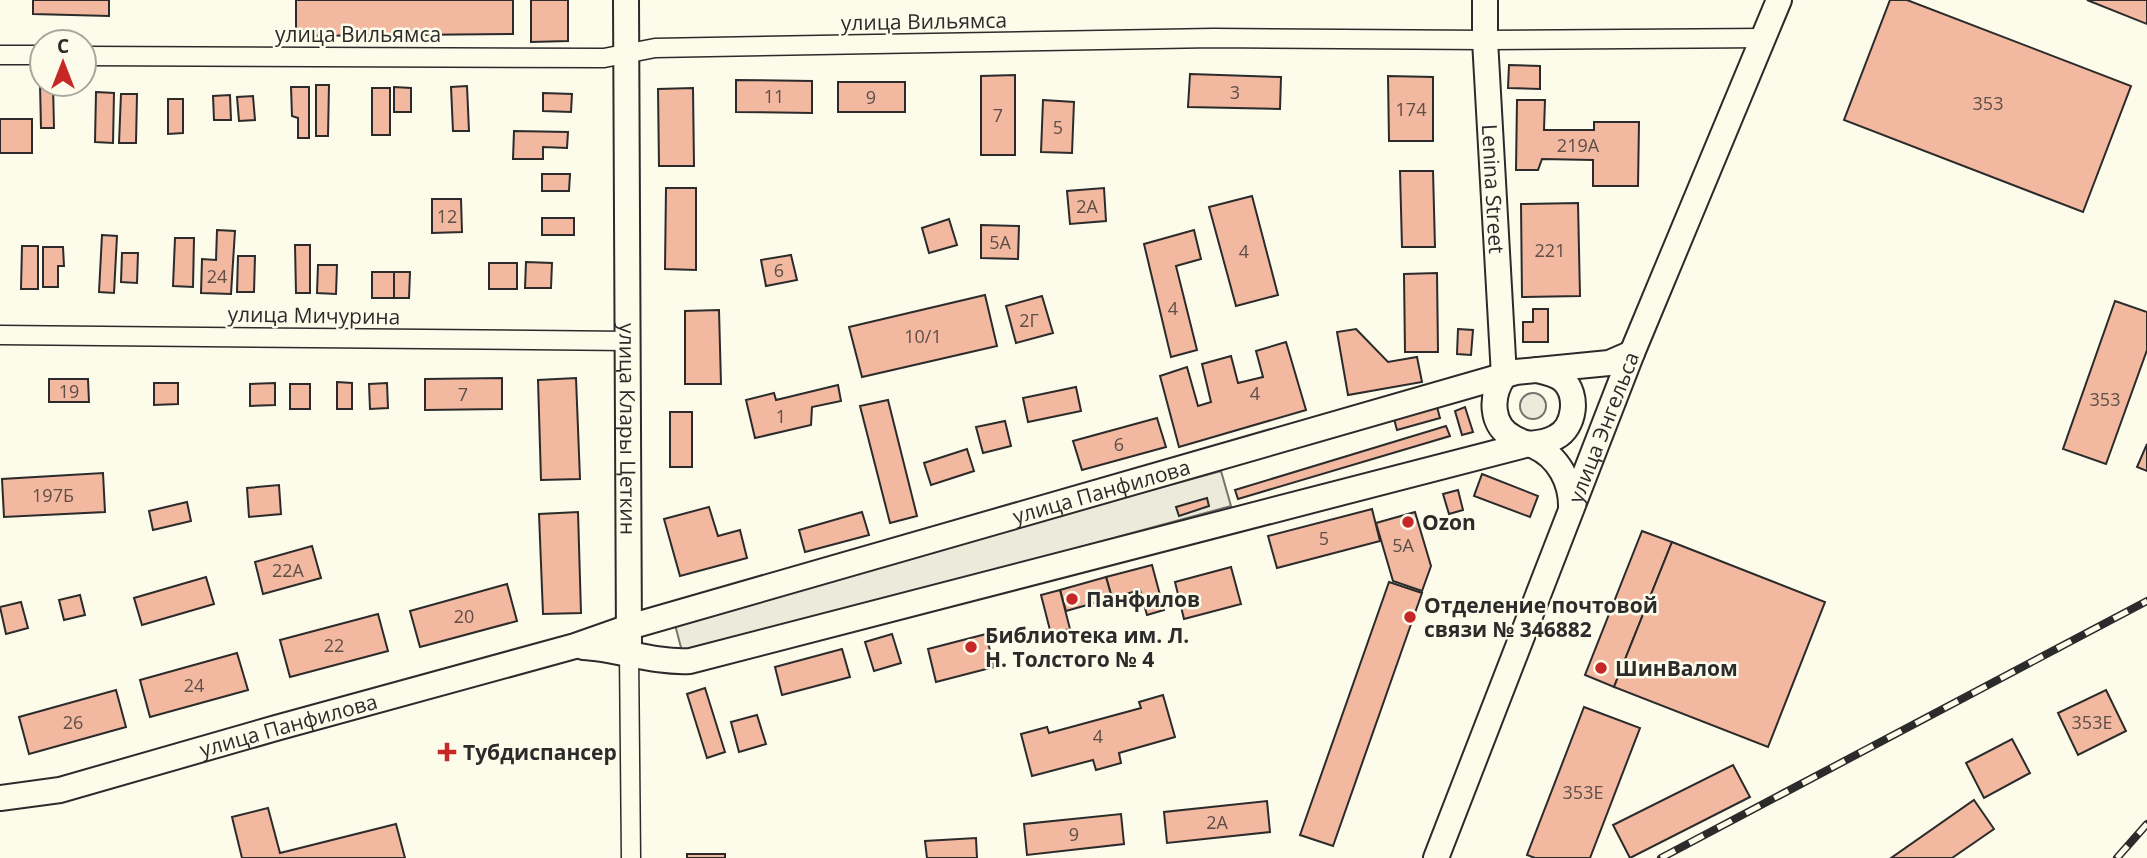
<svg xmlns="http://www.w3.org/2000/svg" width="2147" height="858" viewBox="0 0 2147 858" font-family="'Open Sans',sans-serif">
<rect width="100%" height="100%" fill="#fdfbea"/>
<g fill="#ecebdb" stroke="#74746e" stroke-width="2">
<circle cx="1533" cy="406" r="13"/>
<polygon points="1221,471 1231,506 683,655 674,621"/>
</g>
<g fill="#f2b8a0" stroke="#2b2b2b" stroke-width="2">
<polygon points="33,0 109,0 109,16 33,14"/>
<polygon points="296,0 513,0 513,34 296,36"/>
<polygon points="531,0 568,0 568,41 531,42"/>
<polygon points="1890,0 1907,0 2131,86 2083,212 1844,120"/>
<polygon points="2087,0 2147,0 2147,24"/>
<polygon points="1509,65 1540,66 1540,89 1508,88"/>
<polygon points="1190,74 1281,77 1280,109 1188,107"/>
<polygon points="1015,75 1015,155 981,155 981,76"/>
<polygon points="1388,76 1433,77 1433,141 1389,141"/>
<polygon points="736,80 812,81 812,113 736,112"/>
<rect x="838" y="82" width="67" height="30"/>
<polygon points="40,84 53,84 54,128 41,128"/>
<polygon points="316,85 329,85 328,136 316,136"/>
<polygon points="467,86 469,131 453,131 451,87"/>
<polygon points="291,87 309,87 309,138 298,138 298,118 292,116"/>
<polygon points="394,87 411,88 411,112 394,112"/>
<rect x="372" y="88" width="18" height="47"/>
<polygon points="693,88 694,166 659,166 658,89"/>
<polygon points="96,92 114,93 113,143 95,142"/>
<polygon points="543,93 572,94 571,112 543,111"/>
<polygon points="121,94 137,94 136,143 119,143"/>
<polygon points="230,95 231,120 214,120 213,96"/>
<polygon points="253,96 255,120 239,121 237,97"/>
<polygon points="168,99 183,99 183,133 168,134"/>
<polygon points="1043,100 1074,102 1072,153 1041,152"/>
<polygon points="1517,100 1545,100 1544,130 1594,130 1594,122 1639,122 1638,186 1593,186 1593,160 1542,159 1538,170 1516,170"/>
<rect x="0" y="119" width="32" height="34"/>
<polygon points="514,131 568,132 567,148 543,147 543,159 513,159"/>
<polygon points="1400,171 1433,171 1435,247 1402,247"/>
<polygon points="542,174 570,174 569,191 542,191"/>
<polygon points="666,188 696,188 696,270 665,269"/>
<polygon points="1104,188 1106,221 1070,224 1067,191"/>
<polygon points="1252,196 1278,295 1236,306 1209,207"/>
<polygon points="432,199 461,199 462,232 432,233"/>
<polygon points="1578,203 1580,296 1522,297 1521,204"/>
<rect x="542" y="218" width="32" height="17"/>
<polygon points="949,219 957,245 929,253 922,228"/>
<polygon points="981,225 1019,226 1018,259 981,258"/>
<polygon points="217,230 235,231 231,294 201,293 202,259 216,260"/>
<polygon points="1194,230 1201,259 1176,266 1197,350 1171,357 1144,244"/>
<polygon points="102,235 117,236 114,293 99,292"/>
<polygon points="175,238 194,238 193,287 173,286"/>
<polygon points="295,245 310,245 310,293 296,293"/>
<polygon points="22,246 38,246 38,289 21,289"/>
<polygon points="43,247 63,247 64,266 58,266 58,287 43,287"/>
<polygon points="122,253 138,253 137,283 121,282"/>
<polygon points="791,255 797,280 766,286 761,260"/>
<polygon points="238,256 255,256 254,292 237,292"/>
<polygon points="526,262 552,263 551,288 525,288"/>
<rect x="489" y="263" width="28" height="26"/>
<polygon points="318,265 337,265 336,294 317,293"/>
<rect x="372" y="272" width="22" height="26"/>
<polygon points="394,272 410,272 409,298 394,298"/>
<polygon points="1437,273 1438,352 1405,352 1404,274"/>
<polygon points="985,295 997,346 862,377 849,327"/>
<polygon points="1042,296 1053,333 1016,343 1006,306"/>
<polygon points="2115,301 2147,312 2147,350 2106,464 2063,449"/>
<polygon points="1533,309 1548,309 1548,342 1523,342 1523,322 1533,322"/>
<polygon points="719,310 721,384 685,384 685,311"/>
<polygon points="1356,329 1388,362 1417,357 1422,382 1348,395 1337,332"/>
<polygon points="1458,329 1473,330 1471,355 1457,354"/>
<polygon points="1286,342 1306,410 1179,447 1160,376 1187,367 1198,406 1211,402 1202,364 1231,356 1238,383 1263,377 1256,351"/>
<polygon points="502,378 502,409 425,410 425,379"/>
<polygon points="576,378 580,479 541,480 538,380"/>
<polygon points="49,379 88,379 89,402 49,402"/>
<polygon points="337,382 352,383 352,409 337,409"/>
<polygon points="154,383 178,383 178,404 154,405"/>
<polygon points="275,383 275,405 250,406 250,384"/>
<polygon points="387,383 388,408 370,409 369,384"/>
<rect x="290" y="384" width="20" height="25"/>
<polygon points="838,385 841,401 812,407 811,425 755,438 746,400 774,393 776,400"/>
<polygon points="1076,387 1081,411 1028,422 1023,398"/>
<polygon points="888,400 917,516 890,523 860,406"/>
<polygon points="1437,407 1440,418 1397,430 1394,419"/>
<polygon points="1465,407 1473,432 1462,435 1455,411"/>
<rect x="670" y="412" width="22" height="55"/>
<polygon points="1157,418 1166,447 1082,470 1073,441"/>
<polygon points="1005,421 1011,446 983,453 976,427"/>
<polygon points="1446,426 1450,436 1238,499 1235,490"/>
<polygon points="2147,444 2147,471 2137,467"/>
<polygon points="967,449 974,471 931,485 924,463"/>
<polygon points="103,473 105,512 4,517 2,479"/>
<polygon points="1482,474 1538,496 1530,517 1474,496"/>
<polygon points="279,485 281,514 249,517 247,488"/>
<polygon points="1458,490 1463,510 1449,514 1443,494"/>
<polygon points="1207,498 1209,506 1179,516 1176,507"/>
<polygon points="187,502 191,521 153,530 149,511"/>
<polygon points="709,507 718,536 740,530 747,558 680,576 664,519"/>
<polygon points="1372,509 1380,541 1277,568 1268,536"/>
<polygon points="578,512 581,613 543,614 539,514"/>
<polygon points="862,512 869,535 805,552 799,530"/>
<polygon points="1415,512 1431,566 1422,591 1393,581 1376,523"/>
<polygon points="1642,531 1672,542 1614,687 1585,675"/>
<polygon points="1672,542 1825,602 1768,747 1614,687"/>
<polygon points="312,546 321,578 263,594 255,562"/>
<polygon points="1152,565 1164,610 1147,615 1140,590 1112,598 1106,577"/>
<polygon points="1231,567 1241,604 1184,619 1175,582"/>
<polygon points="206,577 214,604 142,625 134,598"/>
<polygon points="1106,577 1112,598 1066,611 1060,590"/>
<polygon points="1389,582 1422,593 1333,846 1300,835"/>
<polygon points="507,584 517,621 420,647 410,611"/>
<polygon points="1060,590 1070,629 1051,634 1041,595"/>
<polygon points="80,595 85,615 64,620 59,600"/>
<polygon points="21,602 28,628 6,634 0,607"/>
<polygon points="378,614 388,651 290,677 280,640"/>
<polygon points="892,634 901,663 874,671 865,642"/>
<polygon points="986,634 994,667 936,682 928,649"/>
<polygon points="842,649 850,677 782,695 775,667"/>
<polygon points="237,653 248,690 150,717 140,680"/>
<polygon points="705,688 725,752 707,758 687,694"/>
<polygon points="116,690 126,727 29,754 19,717"/>
<polygon points="2106,690 2126,731 2078,755 2058,713"/>
<polygon points="1163,695 1175,737 1119,753 1121,763 1096,770 1093,760 1032,776 1021,734 1047,727 1049,733 1141,708 1139,702"/>
<polygon points="1584,707 1640,728 1590,858 1535,858 1527,855"/>
<polygon points="757,715 766,744 739,752 731,722"/>
<polygon points="2012,739 2030,773 1984,798 1966,763"/>
<polygon points="1733,765 1750,797 1630,858 1613,825"/>
<polygon points="1974,800 1994,829 1952,858 1891,858"/>
<polygon points="1267,801 1270,832 1167,843 1164,812"/>
<polygon points="268,808 280,853 396,824 405,858 242,858 232,817"/>
<polygon points="1121,814 1124,844 1027,855 1024,824"/>
<polygon points="976,838 977,858 927,858 925,841"/>
<rect x="687" y="854" width="38" height="4"/>
</g>
<g fill="none" stroke-linecap="round" stroke-linejoin="round">
<defs>
<g id="street">
<polyline points="0,55 42,55"/>
<polyline points="84,56 604,58 655,48 1213,38 1485,40 1765,38"/>
<polyline points="0,335 628,341"/>
<polyline points="629,653 631,858"/>
</g>
<g id="secondary">
<path id="s1" d="M626,0L629,643"/>
<path id="s2" d="M1485,0V40L1504,376"/>
<path d="M1504,376C1490,396 1490,426 1514,438C1520,442 1528,443 1534,446C1559,457 1572,483 1571,509"/>
<path d="M583,647C620,649 653,663 690,661L1529,444C1539,443 1548,442 1556,437C1575,427 1579,395 1563,380C1556,374 1546,372 1537,370"/>
<path id="s3" d="M0,798L60,790L276,728L575,646L629,627L1516,372L1609,363L1632,353"/>
<path id="s4" d="M1436,858L1632,353L1779,0"/>
</g>
</defs>
<use href="#street" stroke="#2b2b2b" stroke-width="21"/>
<use href="#secondary" stroke="#2b2b2b" stroke-width="28"/>
<use href="#street" stroke="#fdfbea" stroke-width="18"/>
<use href="#secondary" stroke="#fdfbea" stroke-width="24"/>
<defs>
<g id="rail">
<polyline points="1661,858 2147,601"/>
<polyline points="2117,858 2147,824"/>
</g>
</defs>
<use href="#rail" stroke="#2b2b2b" stroke-width="8"/>
<use href="#rail" stroke="#fdfbea" stroke-width="5" stroke-dasharray="16" stroke-linecap="butt"/>
</g>
<g fill="#c62828" stroke="#fdfbea" stroke-width="2.5">
<circle cx="1408" cy="522" r="7"/>
<circle cx="1072" cy="599" r="7"/>
<circle cx="1410" cy="617" r="7"/>
<circle cx="971" cy="647" r="7"/>
<circle cx="1601" cy="668" r="7"/>
<path d="M443.5 741.5h7v7h7v7h-7v7h-7v-7h-7v-7h7z"/>
</g>
<g text-anchor="middle" dominant-baseline="central" stroke-width="5" stroke-linejoin="round" paint-order="stroke">
<g font-size="18" fill="#5d4e48">
<text x="1235" y="92">3</text>
<text x="774" y="96">11</text>
<text x="871" y="97">9</text>
<text x="1988" y="103">353</text>
<text x="1411" y="109">174</text>
<text x="998" y="115">7</text>
<text x="1058" y="127">5</text>
<text x="1578" y="145">219А</text>
<text x="1087" y="206">2А</text>
<text x="447" y="216">12</text>
<text x="1000" y="242">5А</text>
<text x="1550" y="250">221</text>
<text x="1244" y="251">4</text>
<text x="779" y="270">6</text>
<text x="217" y="276">24</text>
<text x="1173" y="308">4</text>
<text x="1029" y="320">2Г</text>
<text x="923" y="336">10/1</text>
<text x="69" y="391">19</text>
<text x="1255" y="393">4</text>
<text x="463" y="394">7</text>
<text x="2105" y="399">353</text>
<text x="781" y="416">1</text>
<text x="1119" y="444">6</text>
<text x="53" y="495">197Б</text>
<text x="1324" y="538">5</text>
<text x="1403" y="545">5А</text>
<text x="288" y="570">22А</text>
<text x="464" y="616">20</text>
<text x="334" y="645">22</text>
<text x="194" y="685">24</text>
<text x="73" y="722">26</text>
<text x="2092" y="722">353Е</text>
<text x="1098" y="736">4</text>
<text x="1583" y="792">353Е</text>
<text x="1217" y="822">2А</text>
<text x="1074" y="834">9</text>
</g>
<g font-size="21" fill="#2b2b2b" stroke="#fdfbea">
<text transform="translate(924 21) rotate(-1)">улица Вильямса</text>
<text x="358" y="34">улица Вильямса</text>
<text stroke="none"><textPath href="#s2" startOffset="189">Lenina Street</textPath></text>
<text transform="translate(314 315) rotate(1)">улица Мичурина</text>
<text stroke="none"><textPath href="#s4" startOffset="462">улица Энгельса</textPath></text>
<text stroke="none"><textPath href="#s1" startOffset="429">улица Клары Цеткин</textPath></text>
<text stroke="none"><textPath href="#s3" startOffset="1144">улица Панфилова</textPath></text>
<text stroke="none"><textPath href="#s3" startOffset="298">улица Панфилова</textPath></text>
</g>
<g font-size="21" font-weight="bold" fill="#2b2b2b" stroke="#fdfbea" text-anchor="start">
<text x="1422" y="522">Ozon</text>
<text x="1086" y="599">Панфилов</text>
<text x="1424" y="605">Отделение почтовой<tspan x="1424" dy="24">связи № 346882</tspan></text>
<text x="985" y="635">Библиотека им. Л.<tspan x="985" dy="24">Н. Толстого № 4</tspan></text>
<text x="1615" y="668">ШинВалом</text>
<text x="463" y="752">Тубдиспансер</text>
</g>
</g>
<g transform="translate(63 63)"><circle r="33" fill="#fdfbea" stroke="#a9a89e" stroke-width="2"/>
<path d="M0-5L12 26L0 18L-12 26Z" fill="#c62828"/>
<text y="-10" font-size="19" font-weight="bold" text-anchor="middle" fill="#2b2b2b">С</text>
</g>
</svg>
